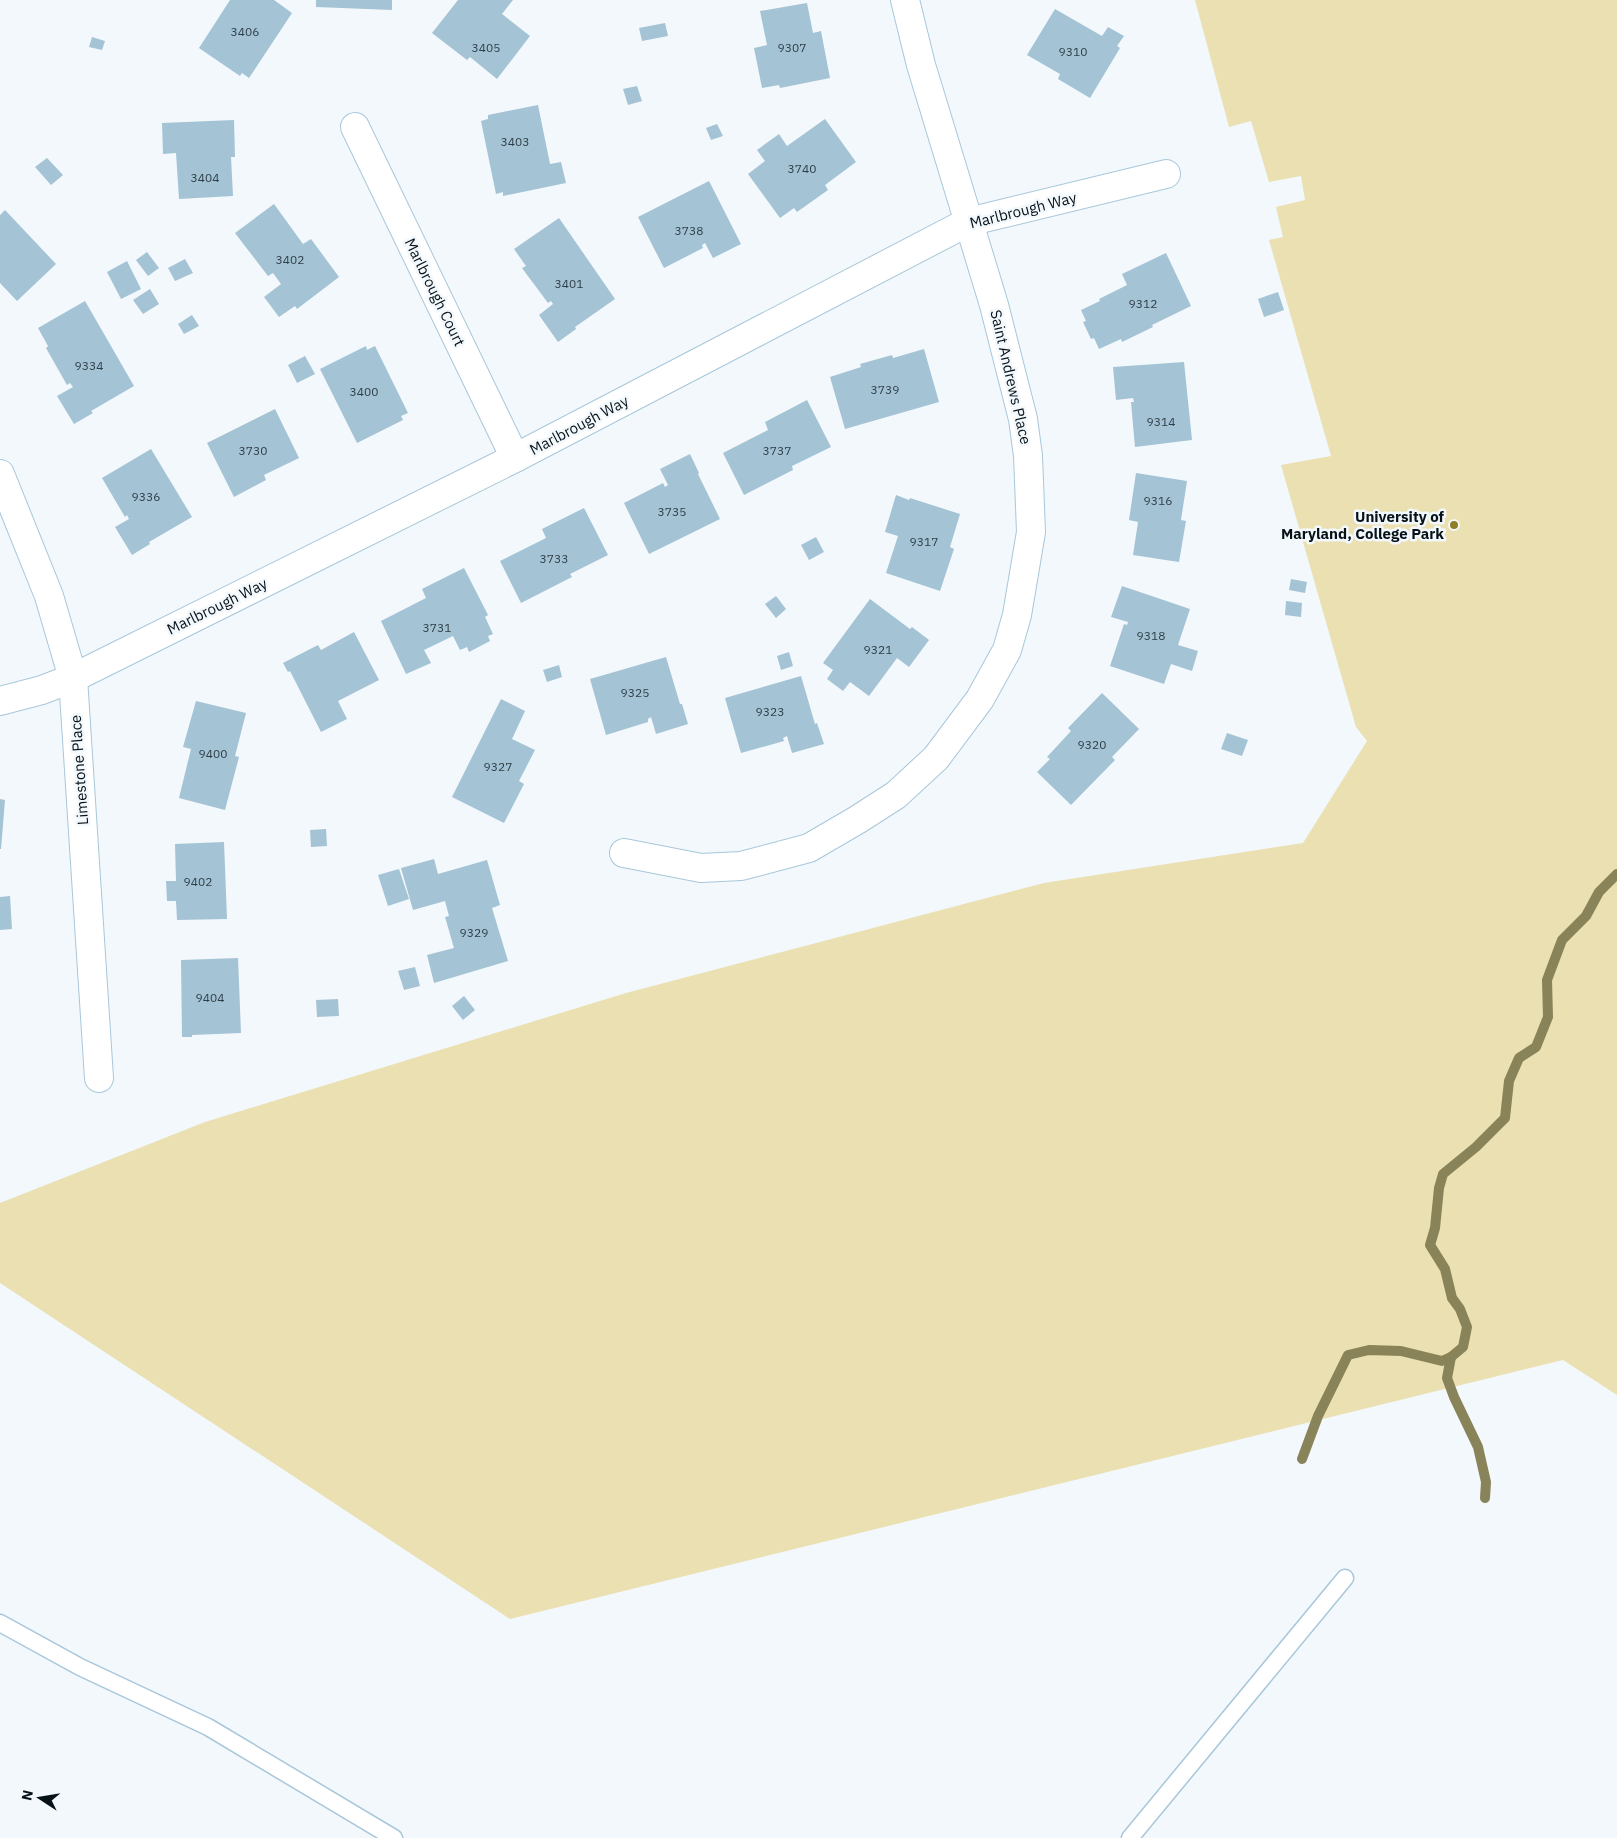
<svg xmlns="http://www.w3.org/2000/svg" width="1617" height="1838" viewBox="0 0 1617 1838" font-family="'IBM Plex Sans',sans-serif">
<rect width="100%" height="100%" fill="#f2f8fc"/>
<polygon fill="#eae0b2" points="1195,0 1617,0 1617,1395 1563,1360 510,1619 0,1283 0,1203 205,1122 626,993 1044,883 1303,843 1367,741 1356,727 1281,465 1331,456 1269,240 1283,237 1276,207 1305,200 1301,176 1269,182 1251,121 1229,127"/>
<g fill="none" stroke-linecap="round" stroke-linejoin="round">
<g stroke="#89835a" stroke-width="10">
<polyline points="1451,1357 1447,1378 1454,1397 1478,1447 1486,1482 1485,1498"/>
<polyline points="1302,1459 1318,1416 1348,1355 1369,1350 1401,1351 1442,1361 1451,1357 1463,1347 1467,1327 1460,1309 1452,1298 1445,1269 1430,1245 1435,1228 1439,1188 1443,1174 1476,1147 1505,1118 1509,1081 1519,1058 1536,1047 1548,1017 1547,980 1562,940 1586,916 1599,892 1617,874"/>
</g>
</g>
<g fill="#a4c3d5">
<polygon points="230,0 274,0 292,13 249,78 242,73 240,76 199,48"/>
<polygon points="316,0 392,0 392,10 316,7"/>
<polygon points="458,0 513,0 502,14 530,36 497,79 470,57 467,60 432,33"/>
<polygon points="807,3 813,33 821,31 830,78 780,88 779,85 762,88 754,48 767,45 760,11"/>
<polygon points="1055,9 1102,36 1108,27 1124,36 1117,46 1120,48 1090,98 1058,79 1060,74 1027,55"/>
<polygon points="665,23 668,36 642,41 639,28"/>
<polygon points="92,37 105,41 102,50 89,47"/>
<polygon points="637,86 642,101 628,105 623,89"/>
<polygon points="538,105 550,164 561,162 566,183 503,196 503,192 496,194 481,121 488,119 488,115"/>
<polygon points="825,119 856,162 825,185 828,190 797,212 794,208 780,218 748,174 765,161 757,150 779,134 787,146"/>
<polygon points="234,120 235,157 231,157 233,196 179,199 176,153 163,154 162,123"/>
<polygon points="717,124 723,136 711,140 706,128"/>
<polygon points="47,158 63,175 51,185 35,167"/>
<polygon points="709,181 741,244 713,258 705,243 702,245 703,248 664,268 638,217"/>
<polygon points="274,204 303,244 311,239 339,277 297,309 295,306 279,317 264,297 281,284 273,273 268,276 235,233"/>
<polygon points="5,210 56,264 17,301 0,283 0,215"/>
<polygon points="559,218 615,299 575,327 576,329 558,342 539,315 553,304 551,301 548,303 522,268 526,266 514,249"/>
<polygon points="147,252 159,268 148,276 136,260"/>
<polygon points="1166,253 1191,306 1152,325 1153,327 1122,342 1121,339 1099,349 1094,338 1091,339 1083,322 1086,321 1081,310 1100,301 1099,299 1127,285 1122,274"/>
<polygon points="185,259 193,273 175,281 168,268"/>
<polygon points="127,261 141,289 121,299 107,272"/>
<polygon points="150,289 159,304 143,314 133,300"/>
<polygon points="1278,292 1284,310 1264,317 1258,299"/>
<polygon points="85,301 134,386 91,411 93,413 74,424 57,396 73,387 70,383 67,385 46,348 48,346 38,328"/>
<polygon points="192,315 199,326 184,334 178,324"/>
<polygon points="366,346 367,350 375,346 408,413 401,416 403,420 357,443 320,369"/>
<polygon points="924,349 939,402 845,429 830,377 861,367 860,364 892,355 893,358"/>
<polygon points="305,356 315,374 297,383 288,365"/>
<polygon points="1184,362 1192,440 1135,447 1131,402 1134,402 1133,398 1116,400 1113,367"/>
<polygon points="807,400 831,447 792,466 793,470 744,495 723,453 768,430 765,422"/>
<polygon points="275,409 299,458 264,475 266,480 234,497 207,443"/>
<polygon points="151,449 192,517 149,542 150,544 132,555 115,527 129,519 127,515 125,517 102,478"/>
<polygon points="690,454 699,473 698,474 720,519 649,554 624,503 663,483 665,487 668,485 660,469"/>
<polygon points="1136,473 1187,481 1181,520 1186,521 1179,562 1133,555 1138,522 1129,520"/>
<polygon points="896,495 909,500 910,498 960,514 950,547 954,549 940,591 886,573 898,536 885,532"/>
<polygon points="584,508 608,555 570,574 572,577 521,603 500,561 546,538 542,529"/>
<polygon points="816,537 824,552 809,560 801,545"/>
<polygon points="464,568 488,615 485,617 493,634 488,636 490,641 469,652 467,647 460,650 453,636 424,650 431,663 406,674 381,621 426,598 422,589"/>
<polygon points="1291,579 1307,582 1305,593 1289,590"/>
<polygon points="1122,586 1190,609 1178,645 1198,651 1192,671 1171,664 1164,684 1110,666 1124,624 1127,625 1128,622 1111,617"/>
<polygon points="776,596 786,609 776,618 765,604"/>
<polygon points="870,599 910,629 912,627 929,640 909,667 897,658 869,696 850,682 843,691 827,679 833,670 823,663"/>
<polygon points="1286,601 1302,603 1301,617 1285,615"/>
<polygon points="354,632 379,680 338,701 347,719 321,732 290,671 288,672 283,663 318,645 321,650"/>
<polygon points="789,652 793,666 781,670 777,656"/>
<polygon points="666,657 680,704 682,704 688,724 656,734 651,717 648,719 648,722 606,735 590,679"/>
<polygon points="559,665 562,677 547,682 543,670"/>
<polygon points="801,676 815,724 817,723 824,744 792,753 787,736 783,738 784,741 741,753 725,698"/>
<polygon points="1102,693 1139,729 1112,757 1115,760 1071,805 1037,772 1050,759 1047,757 1071,731 1068,728"/>
<polygon points="501,699 525,711 512,739 535,750 519,781 524,784 504,823 452,797"/>
<polygon points="196,701 246,713 235,756 239,757 225,810 179,798 191,749 183,747"/>
<polygon points="1227,733 1248,740 1242,756 1221,749"/>
<polygon points="0,799 5,800 1,849 0,849"/>
<polygon points="326,829 327,846 311,847 310,830"/>
<polygon points="224,842 227,919 177,920 176,901 167,901 166,881 176,881 175,844"/>
<polygon points="434,859 438,874 487,860 500,905 492,908 508,961 434,983 427,955 454,948 445,917 449,916 445,901 413,910 401,868"/>
<polygon points="399,869 409,899 388,906 378,875"/>
<polygon points="10,896 12,929 0,930 0,897"/>
<polygon points="238,958 241,1033 192,1035 192,1037 182,1037 181,960"/>
<polygon points="415,967 420,986 404,990 398,971"/>
<polygon points="464,996 475,1010 463,1020 452,1006"/>
<polygon points="338,999 339,1016 317,1017 316,1000"/>
</g>
<g fill="none" stroke-linecap="round" stroke-linejoin="round">
<defs>
<g id="service">
<polyline points="0,1623 80,1667 208,1727 394,1838"/>
<polyline points="1130,1838 1345,1578"/>
</g>
<g id="minor">
<polyline points="355,127 515,458"/>
<polyline points="0,474 49,596 73,678 99,1078"/>
<polyline points="0,701 42,690 73,678 515,458 968,222 1166,174"/>
<polyline points="624,853 701,868 741,866 809,848 857,820 896,795 936,758 980,699 1007,650 1017,615 1031,532 1028,456 1023,419 994,305 921,65 905,0"/>
</g>
</defs>
<use href="#service" stroke="#a8c7da" stroke-width="19"/>
<use href="#minor" stroke="#a8c7da" stroke-width="30"/>
<use href="#service" stroke="#fff" stroke-width="16"/>
<use href="#minor" stroke="#fff" stroke-width="28"/>
</g>
<circle fill="#907f25" stroke="#f2f8fc" stroke-width="2" cx="1454" cy="525" r="5"/>
<g text-anchor="middle" dominant-baseline="central" stroke-width="5" stroke-linejoin="round" paint-order="stroke">
<g font-size="12" fill="#2e3e47">
<text x="245" y="31">3406</text>
<text x="486" y="47">3405</text>
<text x="792" y="47">9307</text>
<text x="1073" y="51">9310</text>
<text x="515" y="141">3403</text>
<text x="802" y="168">3740</text>
<text x="205" y="177">3404</text>
<text x="689" y="230">3738</text>
<text x="290" y="259">3402</text>
<text x="569" y="283">3401</text>
<text x="1143" y="303">9312</text>
<text x="89" y="365">9334</text>
<text x="885" y="389">3739</text>
<text x="364" y="391">3400</text>
<text x="1161" y="421">9314</text>
<text x="253" y="450">3730</text>
<text x="777" y="450">3737</text>
<text x="146" y="496">9336</text>
<text x="1158" y="500">9316</text>
<text x="672" y="511">3735</text>
<text x="924" y="541">9317</text>
<text x="554" y="558">3733</text>
<text x="437" y="627">3731</text>
<text x="1151" y="635">9318</text>
<text x="878" y="649">9321</text>
<text x="635" y="692">9325</text>
<text x="770" y="711">9323</text>
<text x="1092" y="744">9320</text>
<text x="213" y="753">9400</text>
<text x="498" y="766">9327</text>
<text x="198" y="881">9402</text>
<text x="474" y="932">9329</text>
<text x="210" y="997">9404</text>
</g>
<g font-size="15" fill="#071218" stroke="#f2f8fc">
<text transform="translate(1023 210) rotate(-14)">Marlbrough Way</text>
<text transform="translate(435 292) rotate(64)">Marlbrough Court</text>
<text transform="translate(1011 377) rotate(77)">Saint Andrews Place</text>
<text transform="translate(579 425) rotate(-28)">Marlbrough Way</text>
<text transform="translate(217 606) rotate(-26)">Marlbrough Way</text>
<text transform="translate(79 770) rotate(-94)">Limestone Place</text>
</g>
<g font-size="15" font-weight="bold" fill="#071218" stroke="#f2f8fc" text-anchor="end">
<text x="1444" y="516">University of<tspan x="1444" dy="17">Maryland, College Park</tspan></text>
</g>
</g>
<g transform="translate(40 1798) rotate(282)" stroke="#f2f8fc" stroke-width="4" paint-order="stroke">
<path d="M0-4L9 19L0 12L-9 19Z" fill="#071218"/>
<text y="-8" font-size="14" font-weight="bold" text-anchor="middle" fill="#071218">N</text>
</g>
</svg>
